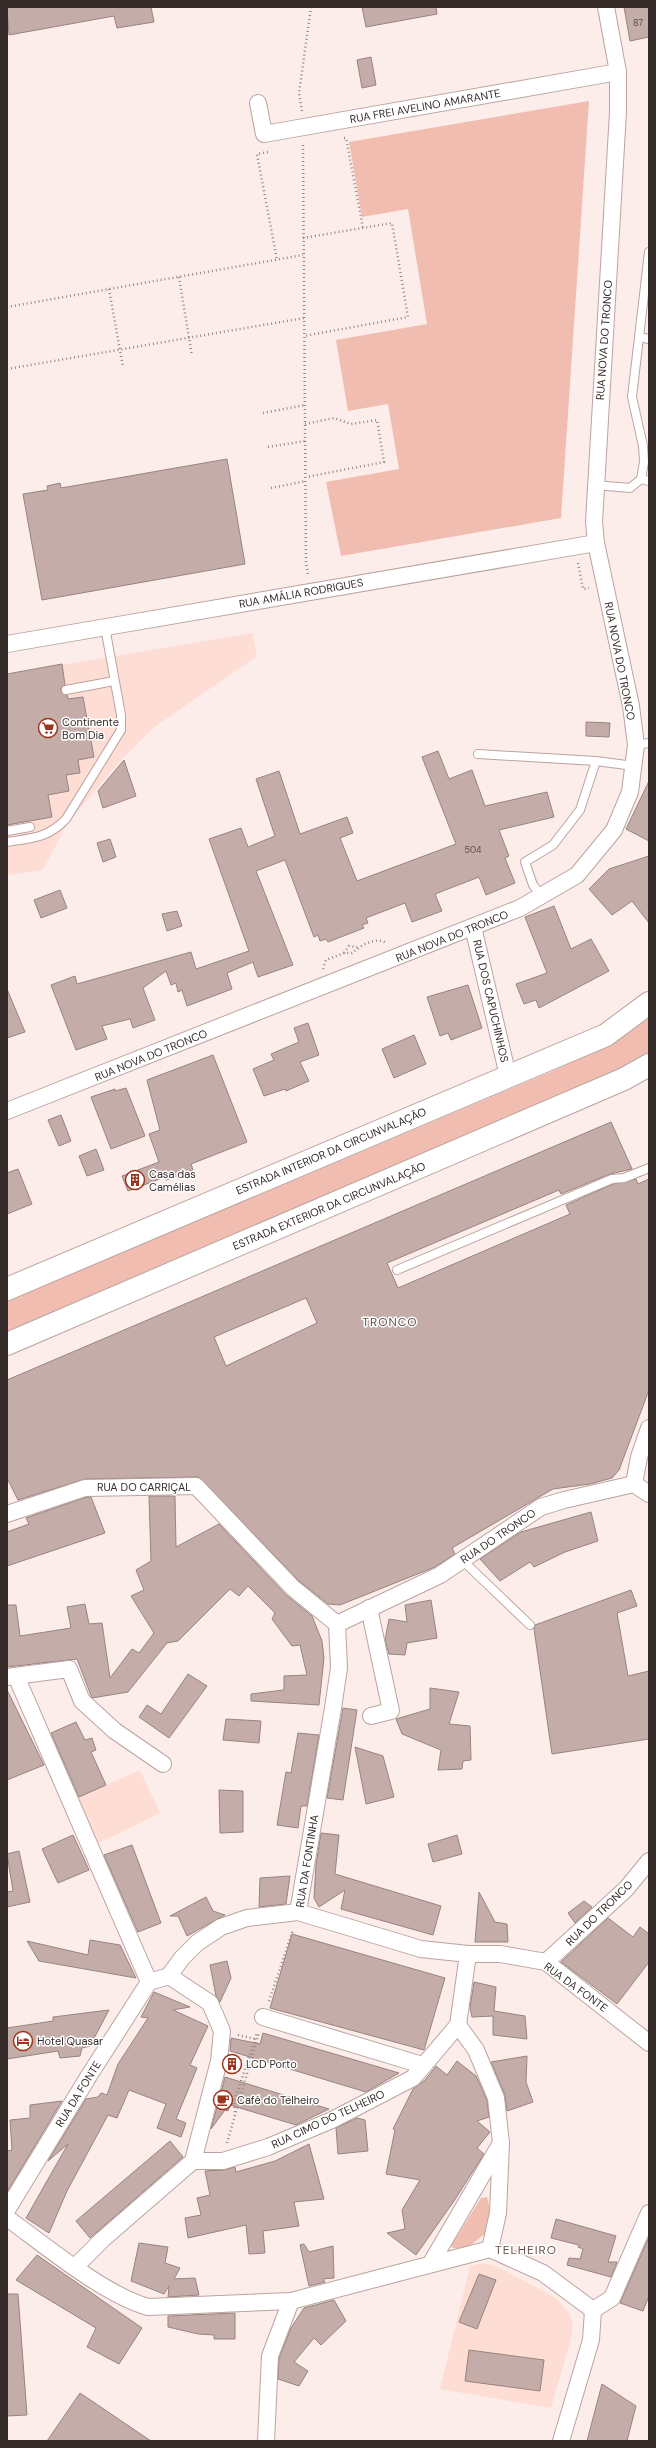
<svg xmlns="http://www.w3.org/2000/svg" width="656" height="2448" viewBox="0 0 656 2448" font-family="'DM Sans',sans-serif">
<rect width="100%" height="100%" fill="#fcedea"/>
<g fill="#feddd5">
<polygon points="252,633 257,656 153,728 122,759 67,824 43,870 7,875 7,674"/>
<polygon points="140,1770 160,1813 97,1844 78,1798"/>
<polygon points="483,2263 498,2267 556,2298 570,2314 573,2326 571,2339 551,2408 440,2389 470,2266"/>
</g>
<g fill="#f1bdb0">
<polygon points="589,101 561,518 341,556 326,482 399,469 388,404 348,411 336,340 427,324 408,209 362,217 349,142"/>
<polygon points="649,1018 649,1055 634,1064 7,1333 7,1301 555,1070 617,1040"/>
<polygon points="487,2197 490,2209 486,2233 467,2248 453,2248 451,2246 481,2198"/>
</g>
<g fill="#c4ada8" stroke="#98837e" fill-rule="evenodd">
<polygon points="7,7 151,7 154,22 117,28 114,16 9,35"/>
<polygon points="362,7 436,7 437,14 366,27"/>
<polygon points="624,7 649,7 649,37 630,41"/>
<polygon points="371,57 376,85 362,88 357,60"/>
<polygon points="227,459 245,564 42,600 23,494 48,490 47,486 60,483 61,488"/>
<polygon points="62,664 65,685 61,688 61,691 67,695 68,699 83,697 94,757 78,760 80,773 66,775 69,791 48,795 52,817 7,825 7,674"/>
<polygon points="586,722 610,723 609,737 586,736"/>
<polygon points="438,751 449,779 472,770 485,806 547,792 554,817 499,830 509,856 505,858 515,883 486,895 479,877 435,894 442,911 412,922 405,903 366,918 368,923 362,925 364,928 328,942 326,939 320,941 318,935 314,937 285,860 256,871 293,965 258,977 253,962 227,973 232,989 187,1006 182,990 178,992 176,983 171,985 166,971 143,988 155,1020 133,1028 130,1019 102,1026 107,1039 76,1050 51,985 75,976 77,984 191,952 196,969 249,951 209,839 241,828 248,847 275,836 256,779 279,771 300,834 347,817 353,833 340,838 357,881 456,844 422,757"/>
<polygon points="124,760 136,796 103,808 98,791"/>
<polygon points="649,781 649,841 626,829"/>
<polygon points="110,839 116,857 103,862 97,843"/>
<polygon points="649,856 649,923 632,901 612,915 589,889 609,869"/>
<polygon points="60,890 67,908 41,918 34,900"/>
<polygon points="554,906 571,949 591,939 609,971 539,1008 536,1000 524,1004 516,984 547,973 525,917"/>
<polygon points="177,911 182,926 167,931 162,914"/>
<polygon points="468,985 482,1028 451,1040 448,1033 440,1036 427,997"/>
<polygon points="7,989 25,1032 7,1038"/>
<polygon points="308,1023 319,1055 300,1062 309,1081 286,1091 285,1089 264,1096 253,1069 274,1060 271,1054 299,1042 294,1028"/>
<polygon points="414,1035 426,1064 394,1078 382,1049"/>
<polygon points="213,1055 247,1142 191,1164 193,1170 166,1180 165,1177 128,1191 122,1176 159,1162 149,1134 160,1130 147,1080"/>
<polygon points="126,1088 145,1136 111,1149 91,1097 115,1089 115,1091"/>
<polygon points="61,1115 71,1141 59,1146 48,1120"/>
<path d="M611,1122L632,1169L610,1174L561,1194L559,1190L387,1263L398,1288L570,1214L566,1205L613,1184L636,1179L638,1184L649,1179V1390L619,1470L612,1478L590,1484L553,1489L452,1548L455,1554L435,1567L340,1605L328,1604L299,1581L199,1477L85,1479L18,1500L7,1478V1380ZM306,1298L317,1323L226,1366L214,1337Z"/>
<polygon points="96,1149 104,1170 87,1176 79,1156"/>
<polygon points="18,1169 32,1204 7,1214 7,1173"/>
<polygon points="149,1496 175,1496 176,1547 219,1524 286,1595 312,1616 322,1641 324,1658 319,1705 251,1701 251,1694 284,1690 284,1676 307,1675 300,1645 292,1646 272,1619 275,1613 248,1586 239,1596 230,1589 178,1641 167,1643 128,1692 92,1698 77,1659 7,1667 7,1605 16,1605 20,1636 71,1628 67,1607 85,1604 89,1624 102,1623 110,1678 132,1649 139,1653 154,1633 131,1596 144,1590 136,1570 151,1561"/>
<polygon points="87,1497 91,1497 105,1533 7,1566 7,1532 29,1524 26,1518"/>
<polygon points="591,1512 598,1541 565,1552 534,1567 530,1562 500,1581 480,1559 521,1532"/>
<polygon points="631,1590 637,1606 617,1613 628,1676 649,1671 649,1739 552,1754 534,1629 535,1625"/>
<polygon points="431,1600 437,1638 407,1643 405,1655 389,1654 385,1640 389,1619 407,1622 405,1605"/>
<polygon points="188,1674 207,1686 169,1738 139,1717 147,1705 161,1714"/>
<polygon points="430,1688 459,1692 449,1724 470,1726 471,1760 463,1761 462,1769 438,1770 441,1750 402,1734 396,1719 430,1709"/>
<polygon points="7,1690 44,1765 7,1780"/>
<polygon points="343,1708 357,1710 343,1800 327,1798"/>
<polygon points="226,1719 261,1721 259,1743 223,1740"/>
<polygon points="76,1722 85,1740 92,1738 96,1750 91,1752 106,1785 79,1797 51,1733"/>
<polygon points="298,1733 319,1735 307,1806 301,1806 298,1828 277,1825 286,1772 291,1773"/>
<polygon points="355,1747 383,1756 394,1797 366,1804"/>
<polygon points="219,1790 243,1791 243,1832 220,1833"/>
<polygon points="321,1833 339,1835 335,1874 441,1906 433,1935 341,1909 345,1890 319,1907 314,1898 316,1865"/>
<polygon points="73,1835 89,1870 58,1883 42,1849"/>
<polygon points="457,1835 462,1854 433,1862 428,1844"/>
<polygon points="132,1845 161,1923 138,1932 104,1855"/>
<polygon points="19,1851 30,1902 7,1907 7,1892 13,1891 7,1854"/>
<polygon points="290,1876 286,1904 259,1907 260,1878"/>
<polygon points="479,1892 495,1922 507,1924 508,1942 475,1942"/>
<polygon points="206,1897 213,1911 225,1915 187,1936 178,1916 170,1916"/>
<polygon points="584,1901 592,1907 575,1923 568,1913"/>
<polygon points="608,1918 633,1937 640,1927 649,1934 649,1962 617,2004 561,1962"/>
<polygon points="292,1934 445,1978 424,2050 270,2008"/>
<polygon points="90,1940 120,1945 136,1978 39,1961 27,1941 88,1955"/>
<polygon points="227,1961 231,1978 220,2002 216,1996 210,1965"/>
<polygon points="474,1982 496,1987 494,2011 525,2016 527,2039 493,2035 493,2016 472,2017 470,2008"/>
<polygon points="154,1992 190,2007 173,2010 208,2026 190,2065 197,2068 176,2119 186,2123 181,2137 157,2128 166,2104 129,2090 117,2118 108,2115 67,2191 49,2233 26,2218 68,2144 48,2161 86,2099 98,2097 101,2093 107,2095 118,2064 148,2018 141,2017"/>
<polygon points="109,2010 90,2046 82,2048 80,2056 60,2058 58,2051 7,2059 7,2028 53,2021 53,2017"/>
<polygon points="263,2033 399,2073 366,2092 230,2051 231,2038 260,2044"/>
<polygon points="527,2056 526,2082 533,2102 507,2111 505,2095 491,2062"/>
<polygon points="457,2061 476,2076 487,2100 489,2117 477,2121 490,2132 477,2148 484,2154 454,2201 416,2255 387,2233 405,2229 402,2210 420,2180 386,2174 395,2130 393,2129 413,2089 425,2080 436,2066 447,2075"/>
<polygon points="225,2077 329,2109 296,2125 230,2105 228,2111 225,2110 211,2129"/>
<polygon points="62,2101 7,2192 7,2151 12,2150 10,2120 30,2118 30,2105"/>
<polygon points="357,2118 365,2120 368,2151 338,2154 336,2128"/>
<polygon points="170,2141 183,2157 90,2238 76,2221"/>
<polygon points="309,2144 324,2199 294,2202 299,2226 263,2231 265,2253 249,2254 246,2225 188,2238 185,2218 201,2215 197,2198 210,2195 205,2171 223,2170 235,2167 236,2172 275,2161"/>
<polygon points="556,2219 616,2236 608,2262 617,2262 611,2277 567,2265 569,2258 580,2259 583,2249 578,2247 579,2245 551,2238"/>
<polygon points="649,2237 649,2296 643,2311 620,2303"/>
<polygon points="139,2243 168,2247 165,2263 180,2268 174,2279 195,2278 199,2295 168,2297 169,2286 164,2294 131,2281"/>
<polygon points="304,2244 309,2252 333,2246 334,2278 323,2279 325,2282 309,2286 300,2245"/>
<polygon points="37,2255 142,2328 119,2364 87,2347 96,2328 16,2280"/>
<polygon points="479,2274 496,2280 477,2329 459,2322"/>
<polygon points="7,2294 18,2294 27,2415 7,2416"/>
<polygon points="334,2300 346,2321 321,2345 314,2338 294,2362 308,2371 299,2386 278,2379 279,2358 291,2328 304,2308"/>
<polygon points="235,2313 235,2339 214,2339 214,2335 198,2334 168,2327 168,2316"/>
<polygon points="469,2350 544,2360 540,2391 465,2381"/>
<polygon points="602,2384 636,2406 627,2441 587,2441"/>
<polygon points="80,2393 151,2441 47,2441"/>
</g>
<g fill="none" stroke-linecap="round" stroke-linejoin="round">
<defs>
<g id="lane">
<polyline points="649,252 632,397 643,446 644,462 641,479 649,481"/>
<polyline points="639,337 649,339"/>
<polyline points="595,485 630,488 641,479"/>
<polyline points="66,690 114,681"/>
<polyline points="636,745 649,743"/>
<polyline points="478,754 596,761 634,766"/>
<polyline points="7,831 30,827"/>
<path d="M7,842C32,838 48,838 66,819L121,730V715L105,627"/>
<polyline points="542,897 533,885 525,862 553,845 580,810 596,761"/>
<polyline points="397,1270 612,1179 624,1178 649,1168"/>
<polyline points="462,1560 530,1625"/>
</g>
<g id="street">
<polyline points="258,103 264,134 618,72"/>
<polyline points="7,644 596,543"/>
<polyline points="473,927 508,1076"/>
<polyline points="7,1111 520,908 577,875 614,830 630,792 636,745 631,706 596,543 594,522 618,112 618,72 606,7"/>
<polyline points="634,1484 639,1457 649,1428"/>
<polyline points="7,1514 85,1488 196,1486 293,1588 337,1624 339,1668 333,1708 298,1912 421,1949 468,1954 500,1954 546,1962 649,2043"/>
<polyline points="369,1608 391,1711 371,1716"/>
<polyline points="337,1624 440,1575 541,1507 564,1500 634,1484 649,1494"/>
<polyline points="16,1676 149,1982"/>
<polyline points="7,1677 69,1669 82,1701 115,1731 163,1764"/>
<polyline points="546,1962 626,1889 649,1861"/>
<polyline points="169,1976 210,2003 222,2031 219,2061 193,2161"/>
<polyline points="263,2017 422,2065"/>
<polyline points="7,2210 90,2074 149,1982 169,1976 182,1958 197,1943 221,1927 247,1918 298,1912"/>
<path d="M7,2218C46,2246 103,2294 148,2307L291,2301L490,2249L498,2213L501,2143"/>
<polyline points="490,2249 543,2273 593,2310"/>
<polyline points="431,2263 501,2143 496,2098 476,2050 458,2025 468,1954"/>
<polyline points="75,2267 103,2239 193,2161 223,2161 268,2147 332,2120 413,2078 458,2025"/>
<polyline points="593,2310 612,2298 649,2213"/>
<polyline points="266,2441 270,2356 291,2301"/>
<polyline points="561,2441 591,2340 593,2310"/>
</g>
<g id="primary">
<polyline points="7,1289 606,1035 649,1003"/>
<polyline points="7,1344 624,1079 649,1065"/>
</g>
</defs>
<use href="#lane" stroke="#bba49f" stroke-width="10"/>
<use href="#street" stroke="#bba49f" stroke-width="18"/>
<use href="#primary" stroke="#bba49f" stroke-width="24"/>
<g stroke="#928784" stroke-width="2.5" stroke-dasharray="1 3" stroke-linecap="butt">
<polyline points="302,111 299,93 311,7"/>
<polyline points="344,138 346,138 363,228"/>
<polyline points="303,145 306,562 308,575"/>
<polyline points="268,152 257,154 277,260"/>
<polyline points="303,238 392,223 408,317 304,336"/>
<polyline points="179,277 192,356"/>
<polyline points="109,289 123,367"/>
<polyline points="7,307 303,255"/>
<polyline points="7,369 304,318"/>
<polyline points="263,413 305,405"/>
<polyline points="305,424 334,418 351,424 377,420 384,462 306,477"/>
<polyline points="268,447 305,441"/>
<polyline points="271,488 306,481"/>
<polyline points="578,563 583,589 589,588"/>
<polyline points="344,953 349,946 357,947"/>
<path d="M323,969L326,960L344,953H352C360,946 376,936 386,943"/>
<polyline points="269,2001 293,1930"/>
<polyline points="238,2035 255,2039"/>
<polyline points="235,2112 234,2103 257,2032"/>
<polyline points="227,2143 259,2032"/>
</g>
<use href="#lane" stroke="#fff" stroke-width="8"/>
<use href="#street" stroke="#fff" stroke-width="16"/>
<use href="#primary" stroke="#fff" stroke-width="22"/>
</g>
<defs>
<symbol id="supermarket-ring" viewBox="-11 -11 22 22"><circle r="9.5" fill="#fff" stroke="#9d341d" stroke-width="1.5"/><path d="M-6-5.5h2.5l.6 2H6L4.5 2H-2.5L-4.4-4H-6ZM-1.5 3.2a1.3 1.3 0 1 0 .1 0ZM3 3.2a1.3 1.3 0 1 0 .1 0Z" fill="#9d341d"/></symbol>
<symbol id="building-ring" viewBox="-11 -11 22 22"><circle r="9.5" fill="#fff" stroke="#9d341d" stroke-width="1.5"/><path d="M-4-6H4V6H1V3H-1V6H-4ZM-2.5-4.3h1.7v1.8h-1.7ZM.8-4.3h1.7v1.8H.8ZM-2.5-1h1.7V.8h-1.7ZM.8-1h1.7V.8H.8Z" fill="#9d341d"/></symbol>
<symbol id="hotel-ring" viewBox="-11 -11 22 22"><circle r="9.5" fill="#fff" stroke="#9d341d" stroke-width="1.5"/><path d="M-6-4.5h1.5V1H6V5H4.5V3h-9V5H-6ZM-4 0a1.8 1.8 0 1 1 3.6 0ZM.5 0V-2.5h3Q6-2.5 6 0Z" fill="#9d341d"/></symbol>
<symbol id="cafe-ring" viewBox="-11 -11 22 22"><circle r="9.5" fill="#fff" stroke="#9d341d" stroke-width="1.5"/><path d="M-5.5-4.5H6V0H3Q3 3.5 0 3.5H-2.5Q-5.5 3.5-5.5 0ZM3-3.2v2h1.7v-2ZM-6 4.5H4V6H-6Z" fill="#9d341d"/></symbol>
</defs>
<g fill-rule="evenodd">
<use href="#supermarket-ring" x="37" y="717" width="22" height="22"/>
<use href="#building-ring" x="124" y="1169" width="22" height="22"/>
<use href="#hotel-ring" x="12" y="2030" width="22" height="22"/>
<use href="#building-ring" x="221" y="2053" width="22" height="22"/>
<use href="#cafe-ring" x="212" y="2089" width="22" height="22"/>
</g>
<g text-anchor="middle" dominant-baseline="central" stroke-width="3" stroke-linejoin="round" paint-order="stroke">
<g font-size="9" fill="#594c4a">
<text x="638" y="23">87</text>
<text x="473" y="850">504</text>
</g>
<g font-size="11" fill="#352c2a" stroke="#fff">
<text transform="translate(425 106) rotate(-10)">RUA FREI AVELINO AMARANTE</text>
<text transform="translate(604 340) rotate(-86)">RUA NOVA DO TRONCO</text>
<text transform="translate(301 593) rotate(-10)">RUA AMÁLIA RODRIGUES</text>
<text transform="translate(620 661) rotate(79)">RUA NOVA DO TRONCO</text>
<text transform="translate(452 936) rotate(-22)">RUA NOVA DO TRONCO</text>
<text transform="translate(491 1001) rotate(77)">RUA DOS CAPUCHINHOS</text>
<text transform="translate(151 1055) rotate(-22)">RUA NOVA DO TRONCO</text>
<text transform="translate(331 1151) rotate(-23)">ESTRADA INTERIOR DA CIRCUNVALAÇÃO</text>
<text transform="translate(329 1206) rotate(-23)">ESTRADA EXTERIOR DA CIRCUNVALAÇÃO</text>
<text x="144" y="1487">RUA DO CARRIÇAL</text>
<text transform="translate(498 1536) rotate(-34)">RUA DO TRONCO</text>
<text transform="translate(307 1861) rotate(-81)">RUA DA FONTINHA</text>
<text transform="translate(599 1913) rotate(-44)">RUA DO TRONCO</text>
<text transform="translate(576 1987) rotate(36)">RUA DA FONTE</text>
<text transform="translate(78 2094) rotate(-58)">RUA DA FONTE</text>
<text transform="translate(328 2119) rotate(-25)">RUA CIMO DO TELHEIRO</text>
</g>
<g font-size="11" fill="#352c2a" stroke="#fff" text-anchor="start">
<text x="62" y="722">Continente<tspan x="62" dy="13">Bom Dia</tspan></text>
<text x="149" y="1174">Casa das<tspan x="149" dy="13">Camélias</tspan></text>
<text x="37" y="2041">Hotel Quasar</text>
<text x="246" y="2064">LCD Porto</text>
<text x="237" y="2100">Café do Telheiro</text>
</g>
<g font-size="12" letter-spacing="1" fill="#65524d" stroke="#fff">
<text x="390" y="1322">TRONCO</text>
<text x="526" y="2250">TELHEIRO</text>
</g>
</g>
<rect width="656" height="2448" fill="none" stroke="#352c2a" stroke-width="16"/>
</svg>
